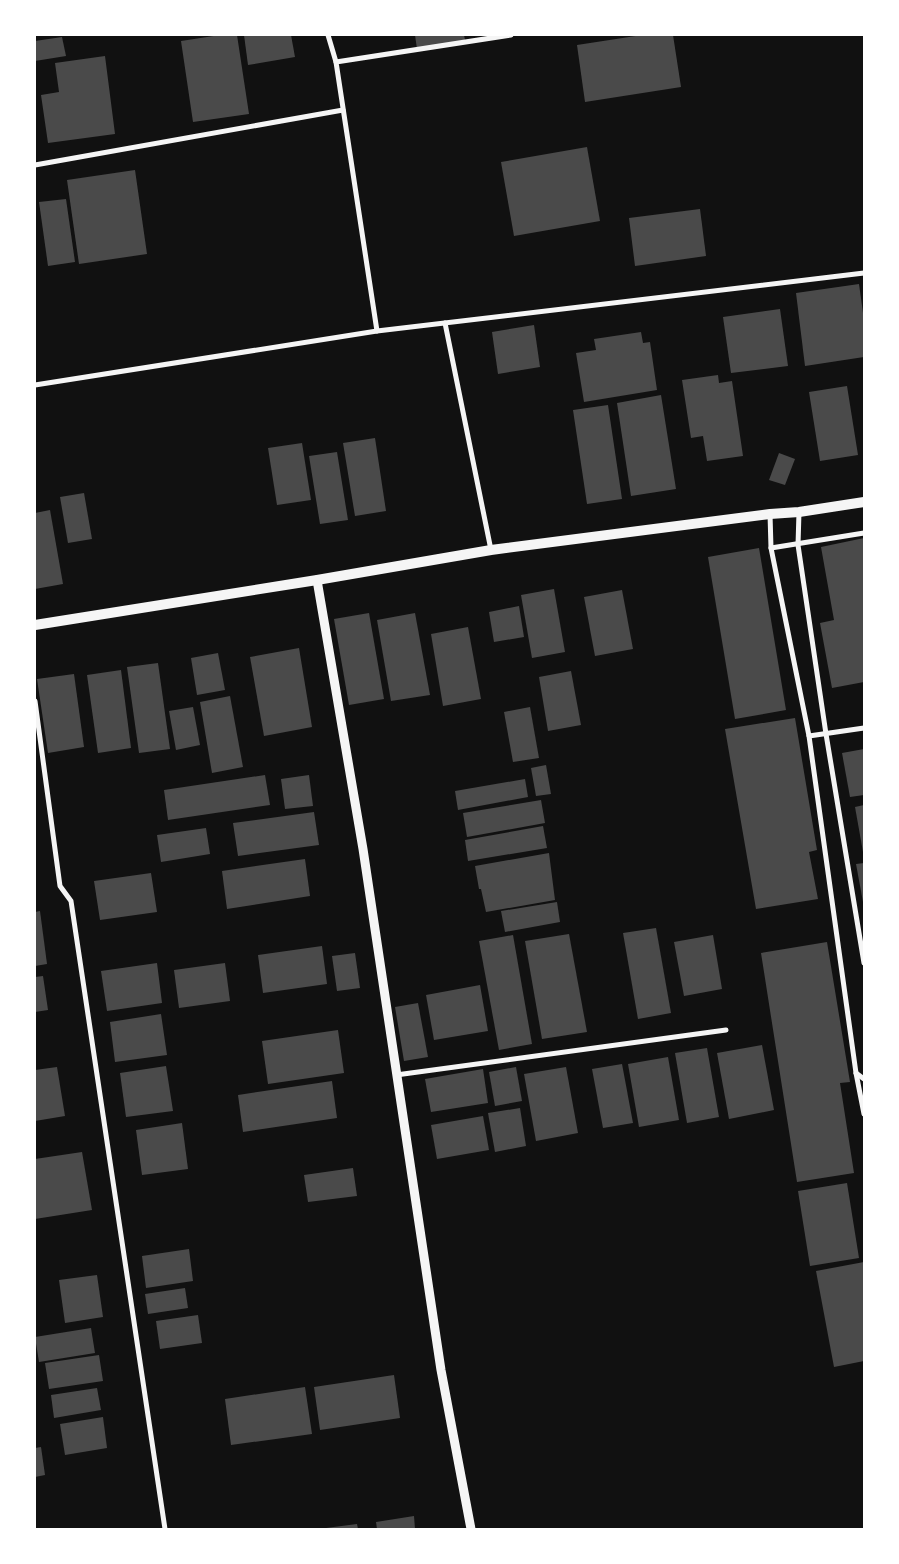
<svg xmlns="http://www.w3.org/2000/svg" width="899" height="1564" viewBox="0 0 899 1564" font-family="'Work Sans',sans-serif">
<rect width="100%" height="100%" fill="#111"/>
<g fill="#4a4a4a">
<polygon points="220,35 237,35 249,114 193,122 181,41"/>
<polygon points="244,35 291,35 295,57 248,65"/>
<polygon points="415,35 464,35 465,40 417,49"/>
<polygon points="642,35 673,35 681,87 585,102 577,45"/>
<polygon points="62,37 66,56 35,61 35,41"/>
<polygon points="105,56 115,134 48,143 41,95 59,92 55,63"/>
<polygon points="587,147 600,221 514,236 501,162"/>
<polygon points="135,170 147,254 79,264 67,180"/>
<polygon points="66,199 75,262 48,266 39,202"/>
<polygon points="700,209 706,256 635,266 629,218"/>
<polygon points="859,284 864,320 864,357 805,366 796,293"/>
<polygon points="780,309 788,366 731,373 723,317"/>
<polygon points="534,325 540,367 498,374 492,332"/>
<polygon points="641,332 643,343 650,342 657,390 584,402 576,353 596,350 594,339"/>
<polygon points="718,375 719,383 732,381 743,456 707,461 703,436 691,438 682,380"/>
<polygon points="847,386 858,455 820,461 809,392"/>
<polygon points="661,395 676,489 631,496 617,403"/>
<polygon points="608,405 622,499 587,504 573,410"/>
<polygon points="375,438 386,511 355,516 343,443"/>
<polygon points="302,443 311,500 277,505 268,448"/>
<polygon points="337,452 348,520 320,524 309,456"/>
<polygon points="779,453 795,459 785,485 769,480"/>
<polygon points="84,493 92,539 68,543 60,497"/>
<polygon points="50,510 63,584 35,589 35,513"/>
<polygon points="864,538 864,682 832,688 820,623 834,620 821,547"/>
<polygon points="759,548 786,710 735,719 708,557"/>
<polygon points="554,589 565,652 532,658 521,595"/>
<polygon points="622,590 633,649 595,656 584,597"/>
<polygon points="519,606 524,637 494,642 489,612"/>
<polygon points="369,613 384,699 349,705 334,619"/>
<polygon points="415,613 430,695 391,701 377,620"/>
<polygon points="468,627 481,699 443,706 431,634"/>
<polygon points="299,648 312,727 264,736 250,657"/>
<polygon points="218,653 225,690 197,695 191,658"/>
<polygon points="158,663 170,749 139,753 127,667"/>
<polygon points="121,670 131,748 98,753 87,675"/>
<polygon points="571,671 581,725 548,731 539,677"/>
<polygon points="74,674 84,747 48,753 37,679"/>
<polygon points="230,696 243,767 212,773 200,702"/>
<polygon points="193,707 200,745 176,750 169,711"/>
<polygon points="530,707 539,758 513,762 504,712"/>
<polygon points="795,718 817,850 809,852 818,899 756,909 725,729"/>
<polygon points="864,749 864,795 850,797 842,753"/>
<polygon points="546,765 551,794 536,796 531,768"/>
<polygon points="265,775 270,805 168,820 164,790"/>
<polygon points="309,775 313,806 285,809 281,779"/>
<polygon points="525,779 528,797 458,810 455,791"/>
<polygon points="541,800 545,823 467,837 463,813"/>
<polygon points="864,805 864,852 863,852 855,807"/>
<polygon points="314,812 319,845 238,856 233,823"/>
<polygon points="543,826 547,848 468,861 465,840"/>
<polygon points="206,828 210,854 161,862 157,835"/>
<polygon points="549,853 555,900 486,912 481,889 479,889 475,866"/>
<polygon points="305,859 310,896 227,909 222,871"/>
<polygon points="864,863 864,902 863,902 856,864"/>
<polygon points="151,873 157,912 100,920 94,881"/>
<polygon points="557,902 560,922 505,932 501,911"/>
<polygon points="40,911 47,964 35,966 35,912"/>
<polygon points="656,928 671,1013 638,1019 623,933"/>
<polygon points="569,934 587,1032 542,1039 525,941"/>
<polygon points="513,935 532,1044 499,1050 479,941"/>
<polygon points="713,935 722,989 684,996 674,942"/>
<polygon points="827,942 850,1082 840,1083 854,1173 797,1182 761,953"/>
<polygon points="322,946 327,984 263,993 258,955"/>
<polygon points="355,953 360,988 337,991 332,956"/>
<polygon points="157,963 162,1003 107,1011 101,971"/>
<polygon points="225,963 230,1001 179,1008 174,970"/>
<polygon points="43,976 48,1010 35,1012 35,977"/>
<polygon points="480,985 488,1031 434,1040 426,995"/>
<polygon points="418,1003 428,1057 404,1061 395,1007"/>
<polygon points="161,1014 167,1055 115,1062 110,1022"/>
<polygon points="338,1030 344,1073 268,1084 262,1041"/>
<polygon points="762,1045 774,1110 729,1119 717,1053"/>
<polygon points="707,1048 719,1117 687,1123 675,1053"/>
<polygon points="668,1057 679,1120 639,1127 628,1064"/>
<polygon points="622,1064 633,1123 603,1128 592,1069"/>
<polygon points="166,1066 173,1111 126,1117 120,1073"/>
<polygon points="57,1067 65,1116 35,1121 35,1070"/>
<polygon points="516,1067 522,1101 495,1106 489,1072"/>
<polygon points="566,1067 578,1133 536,1141 524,1074"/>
<polygon points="483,1069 488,1103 431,1112 425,1079"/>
<polygon points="332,1081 337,1118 243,1132 238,1095"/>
<polygon points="520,1108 526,1146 495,1152 488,1113"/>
<polygon points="483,1116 489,1150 437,1159 431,1125"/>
<polygon points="182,1123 188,1169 142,1175 136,1130"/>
<polygon points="82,1152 92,1210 35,1219 35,1159"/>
<polygon points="353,1168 357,1196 308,1202 304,1175"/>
<polygon points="847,1183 859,1258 810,1266 798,1191"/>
<polygon points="189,1249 193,1281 146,1288 142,1256"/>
<polygon points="864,1262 864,1361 834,1367 816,1271"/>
<polygon points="97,1275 103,1317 65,1323 59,1280"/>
<polygon points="185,1288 188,1308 148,1314 145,1294"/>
<polygon points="198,1315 202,1343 160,1349 156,1321"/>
<polygon points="91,1328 95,1353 39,1362 35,1337"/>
<polygon points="99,1355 103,1381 49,1389 45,1363"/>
<polygon points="394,1375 400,1418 320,1430 314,1387"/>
<polygon points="305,1387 312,1434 231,1445 225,1399"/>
<polygon points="97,1388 101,1410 54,1418 51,1395"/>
<polygon points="103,1417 107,1448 65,1455 60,1424"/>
<polygon points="41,1447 45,1475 35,1477 35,1448"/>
<polygon points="414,1516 415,1529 377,1529 376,1522"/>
<polygon points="357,1524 358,1529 326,1529 326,1528"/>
</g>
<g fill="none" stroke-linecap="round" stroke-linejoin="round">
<g stroke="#f5f5f5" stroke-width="5">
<polyline points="328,35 336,62"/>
<polyline points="35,165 343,110"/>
<polyline points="445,323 491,550"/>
<polyline points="377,331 336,62 511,35"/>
<polyline points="35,385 377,331 864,273"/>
<polyline points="799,512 798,545 826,734 864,963"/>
<polyline points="770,514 771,548 809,736 856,1073 864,1114"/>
<polyline points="771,548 864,533"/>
<polyline points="35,701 60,886 71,901 165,1529"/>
<polyline points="809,736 864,728"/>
<polyline points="856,1073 864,1079"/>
<polyline points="396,1075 726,1030"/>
</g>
<polyline stroke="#f5f5f5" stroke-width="9" points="317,580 363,849 441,1370 471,1529"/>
<polyline stroke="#f5f5f5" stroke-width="10" points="35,625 317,580 491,550 770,514 799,512 864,502"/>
</g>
<rect width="899" height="1564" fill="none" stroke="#ffffff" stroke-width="72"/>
</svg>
